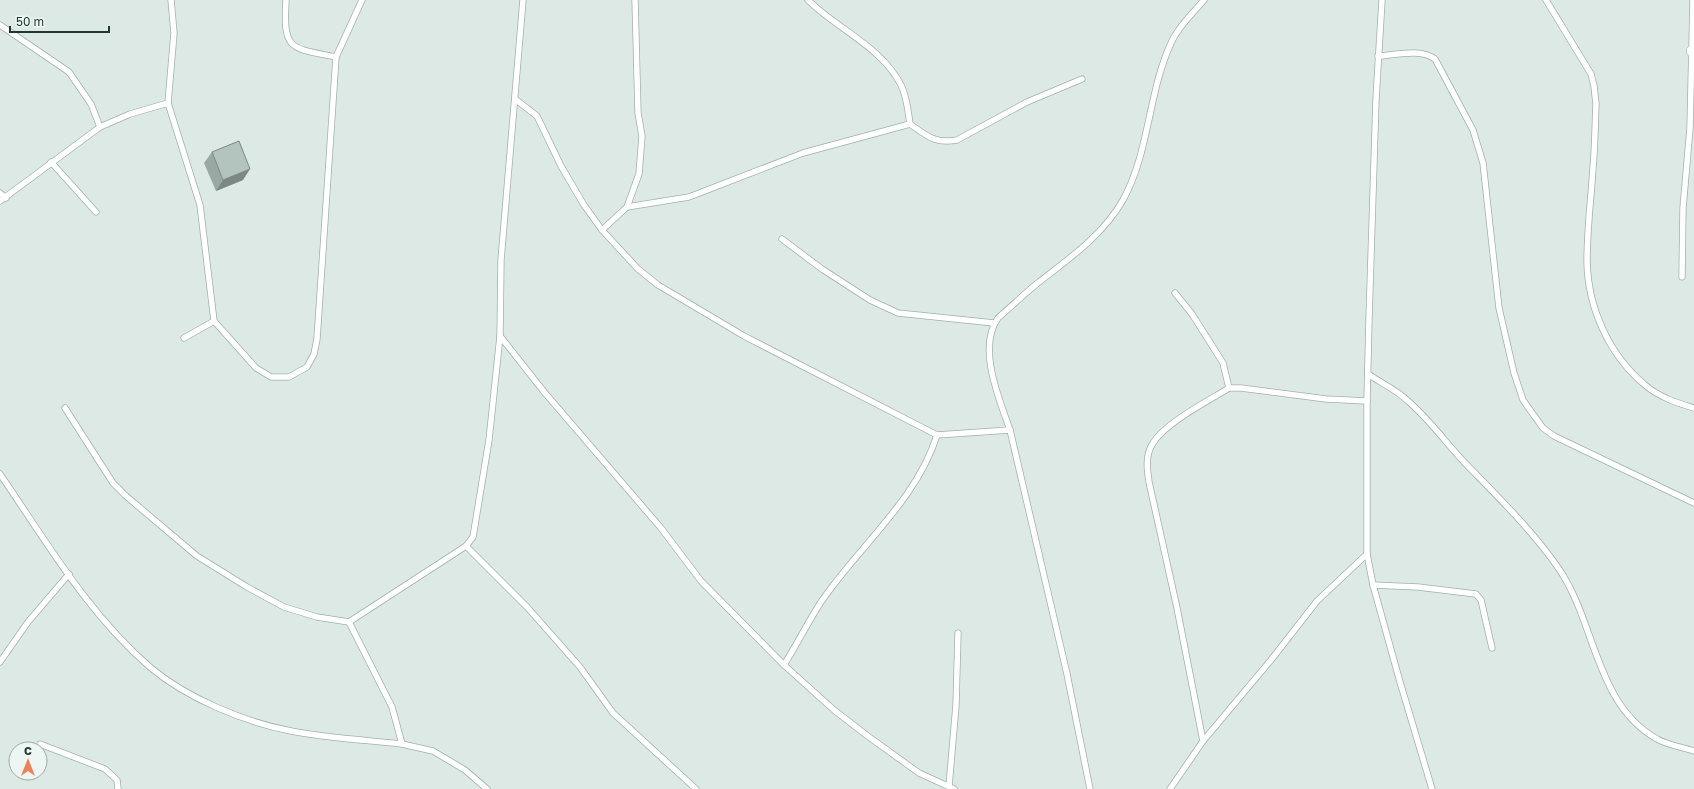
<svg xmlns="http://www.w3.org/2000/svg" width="1694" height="789" viewBox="0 0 1694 789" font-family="'Golos Text',sans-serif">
<rect width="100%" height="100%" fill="#dde9e4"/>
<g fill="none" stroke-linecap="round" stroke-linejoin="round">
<defs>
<g id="lane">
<path d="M286,0C283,51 290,48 336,57"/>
<polyline points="523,0 501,260 500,336 545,393 661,528 701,581 784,665 834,710 869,737 919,773 954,789"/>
<path d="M808,0C837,29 882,47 901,85C907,97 908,111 910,124C927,136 935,144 957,140L1027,102L1082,79"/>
<polyline points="1382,0 1376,99 1369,319 1367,401 1367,554 1373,585 1400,682 1432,789"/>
<path d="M1546,0L1591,74L1594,86L1596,104C1595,125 1595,147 1593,168C1591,199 1587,230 1587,262C1588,308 1609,355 1645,385C1659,397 1677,403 1694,408"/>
<polyline points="0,25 69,72 91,104 100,127"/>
<path d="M1378,56C1395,55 1421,48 1435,59L1473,130L1483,163L1499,308L1514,373L1523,400L1543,428L1554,436L1694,503"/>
<path d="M515,99L537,116L561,166L584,205L602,230L638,269L658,285L744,336L937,435L1010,430C999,398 977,348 998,318C1012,306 1025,293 1039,282C1070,258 1103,235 1123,200C1150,151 1148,91 1172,41C1179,26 1193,13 1204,0"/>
<polyline points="168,103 174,33 171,0"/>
<polyline points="51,162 96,212"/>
<polyline points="0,193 6,198"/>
<polyline points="0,201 100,127 130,114 168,103 200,205 214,321 256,368 271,377 289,377 307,367 314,354 317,339 336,57 362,0"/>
<polyline points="627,207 689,197 803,153 910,124"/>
<polyline points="602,230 627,207 639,174 642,136 638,113 635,0"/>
<polyline points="782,239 822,269 870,300 898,313 994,323"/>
<polyline points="1682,277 1683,208 1690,128 1693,0"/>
<polyline points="1175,293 1192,314 1223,363 1229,388"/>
<polyline points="184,338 214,321"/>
<path d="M1368,374C1381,383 1397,390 1408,401C1429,419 1446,443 1465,463C1498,497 1533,531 1559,569C1596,623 1595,704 1657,739C1667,745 1682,747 1694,751"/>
<polyline points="65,408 113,483 126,496 197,556 247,587 284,607 317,617 349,622 466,546 473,537 489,440 500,336"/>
<polyline points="1010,430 1067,674 1090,789"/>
<path d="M0,474C46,541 88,614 151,668C187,698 244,722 291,731C327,738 365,740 402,744L392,707L349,622"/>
<polyline points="466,546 527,607 580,667 613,713 696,789"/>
<polyline points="1373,585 1418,587 1476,594 1481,600 1492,648"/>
<polyline points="0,662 28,622 69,574"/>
<path d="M784,665C797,644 808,622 821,602C859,546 917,500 937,435"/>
<path d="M1203,741L1177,608L1149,482C1147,469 1145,455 1153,443C1165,423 1208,401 1229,388H1241L1326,399L1367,401"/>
<polyline points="40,744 105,769 117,780 118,789"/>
<polyline points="402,744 433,751 465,770 487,789"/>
<polyline points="949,786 956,705 958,633"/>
<polyline points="1170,789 1203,741 1271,660 1317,601 1367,554"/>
</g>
<polyline id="street" points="1692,51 1694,51"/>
</defs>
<use href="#lane" stroke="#a1b0ab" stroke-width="7"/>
<use href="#street" stroke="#a1b0ab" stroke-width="12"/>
<use href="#lane" stroke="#fff" stroke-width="5.5"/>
<use href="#street" stroke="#fff" stroke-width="11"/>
</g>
<polygon fill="#9aa8a3" points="212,152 243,180 216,191 204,163"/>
<polygon fill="#7d8884" points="250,169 243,180 216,191 223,180"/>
<polygon fill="#b3c3bd" stroke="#7d8884" points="239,141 250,169 223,180 212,152"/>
<g transform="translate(28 761)"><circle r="19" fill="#edf6f2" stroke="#9baaa5"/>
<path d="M0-3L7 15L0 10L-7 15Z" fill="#ec8057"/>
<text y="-6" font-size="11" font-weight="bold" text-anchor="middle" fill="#203732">С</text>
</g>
<path d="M10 26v6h99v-6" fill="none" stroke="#203732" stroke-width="2"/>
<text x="16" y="26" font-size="12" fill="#203732" stroke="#edf6f2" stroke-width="3" paint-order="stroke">50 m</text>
</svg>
